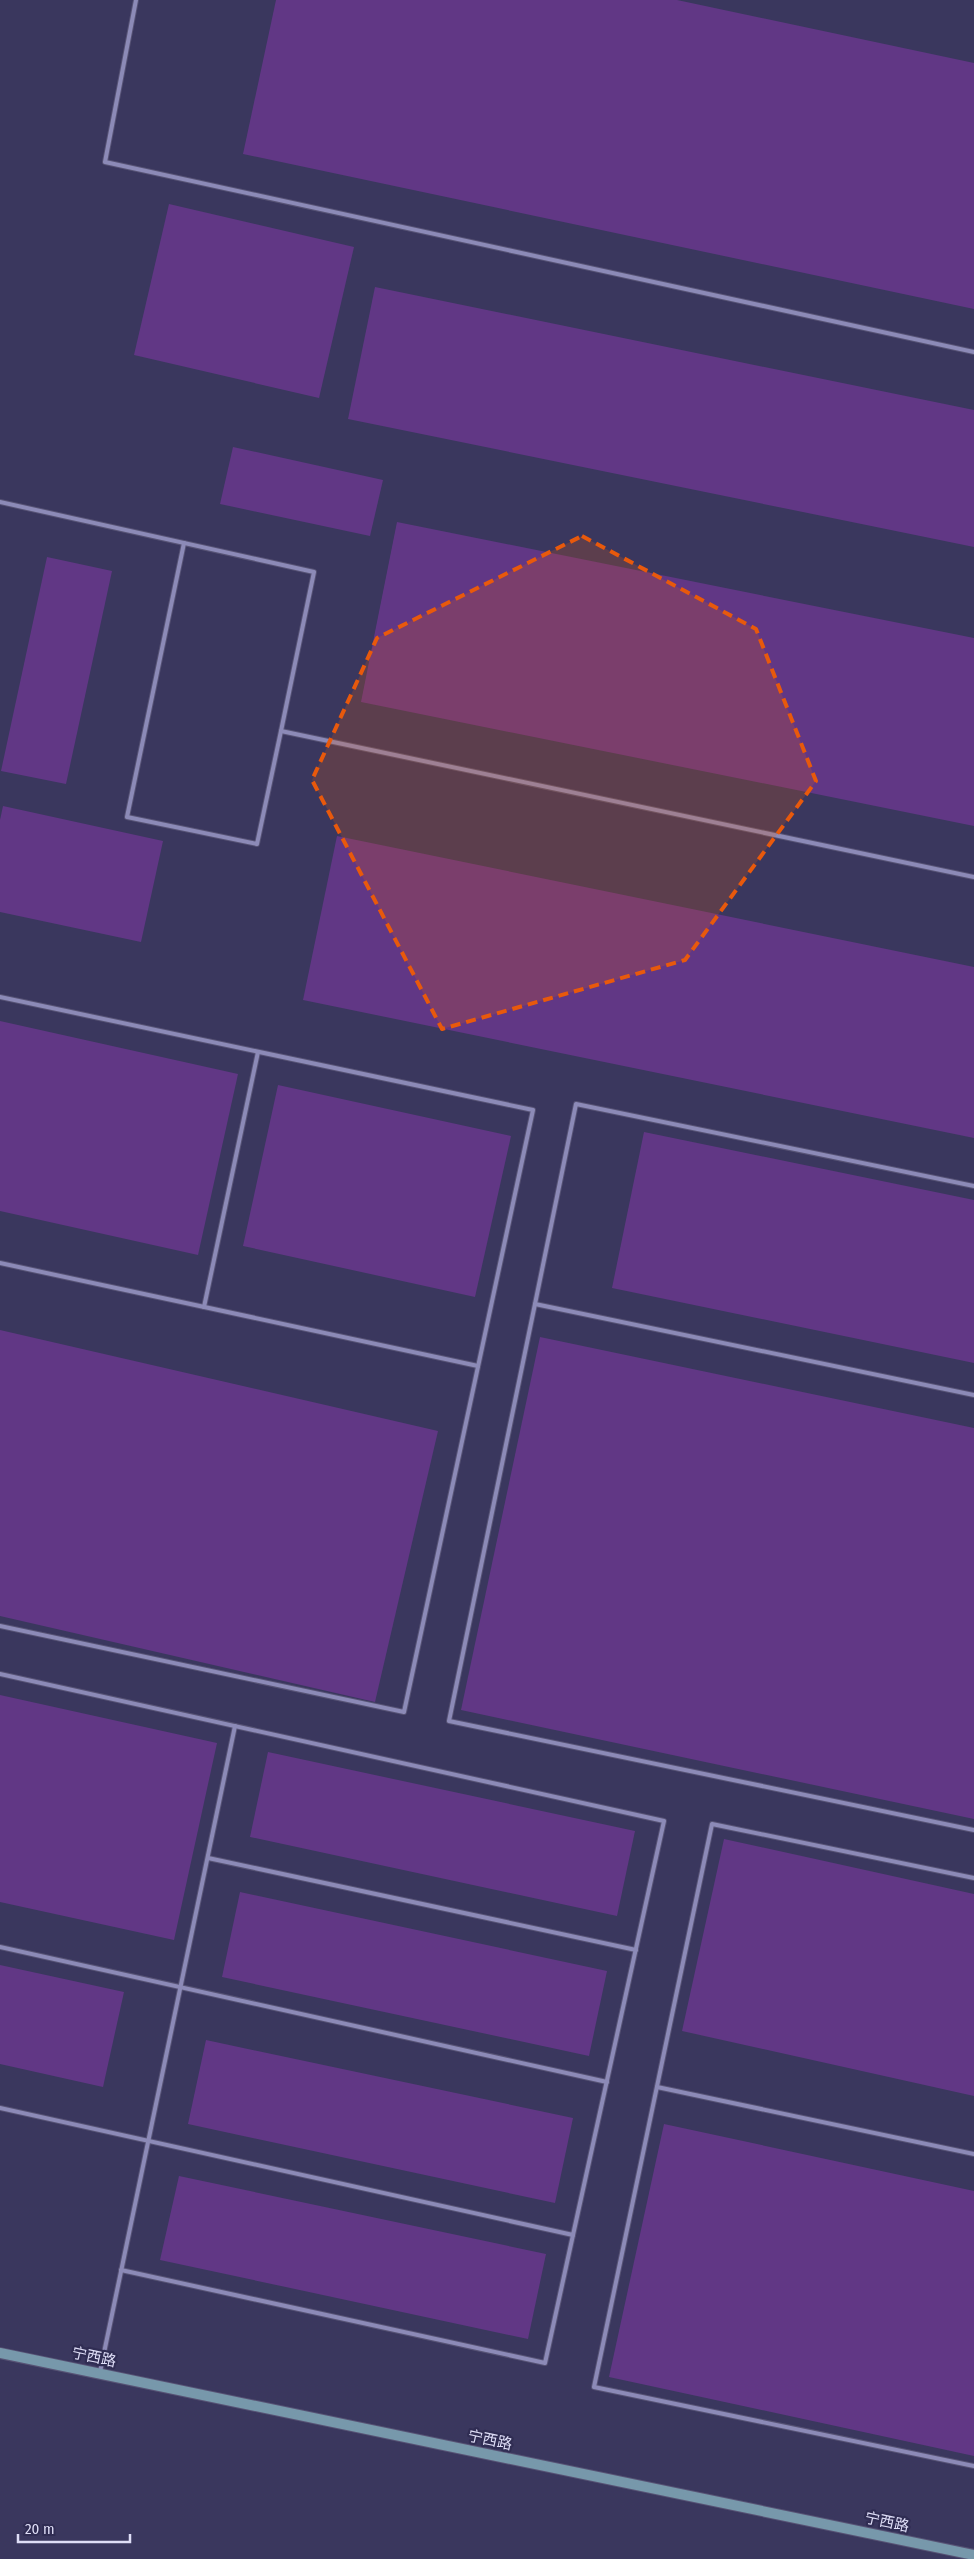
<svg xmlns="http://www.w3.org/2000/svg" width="974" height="2559" viewBox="0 0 974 2559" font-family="'Fira Sans Condensed','Noto Sans SC',sans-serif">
<rect width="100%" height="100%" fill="#3a375e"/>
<g fill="#613785">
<polygon points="276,0 677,0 974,63 974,309 243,154"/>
<polygon points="169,204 354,247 319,398 134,355"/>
<polygon points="375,287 974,410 974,547 348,419"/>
<polygon points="233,447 383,480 370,536 220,504"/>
<polygon points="397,522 974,638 974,826 361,702"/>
<polygon points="47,557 112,571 66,784 1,771"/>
<polygon points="3,806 163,841 141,942 0,912 0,820"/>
<polygon points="337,836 974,967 974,1138 303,1000"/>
<polygon points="0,1021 238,1074 198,1255 0,1211"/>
<polygon points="278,1085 511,1136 475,1297 243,1246"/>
<polygon points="644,1132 974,1200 974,1363 612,1288"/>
<polygon points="0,1330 438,1431 375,1702 0,1616"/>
<polygon points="540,1337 974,1428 974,1819 461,1710"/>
<polygon points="0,1695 217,1743 174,1940 0,1902"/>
<polygon points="268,1752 635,1831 617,1916 250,1837"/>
<polygon points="724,1839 974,1894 974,2096 682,2031"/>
<polygon points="240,1892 607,1971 589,2056 222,1977"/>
<polygon points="0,1965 124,1992 103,2087 0,2064"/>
<polygon points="206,2040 573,2118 555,2203 188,2124"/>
<polygon points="664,2124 974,2191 974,2456 609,2377"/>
<polygon points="179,2176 546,2254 528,2339 160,2260"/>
</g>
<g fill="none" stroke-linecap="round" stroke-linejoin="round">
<defs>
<g id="lane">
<polyline points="136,0 105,162 974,352"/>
<polyline points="0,502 314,572 281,731 974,877"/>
<polyline points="184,543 127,817 257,844 281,731"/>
<polyline points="0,997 533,1110 404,1712 0,1626"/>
<polyline points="974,1186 576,1104 535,1304 974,1395"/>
<polyline points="0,1263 478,1366"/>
<polyline points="535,1304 449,1721 974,1830"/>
<polyline points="204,1307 258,1052"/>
<polyline points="0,1674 664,1821 573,2235 0,2108"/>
<polyline points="208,1858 636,1950"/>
<polyline points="974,1878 712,1824 594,2387 974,2466"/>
<polyline points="0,1947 607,2082"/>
<polyline points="657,2087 974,2154"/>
<polyline points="121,2270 545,2363 573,2235"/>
<polyline points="100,2372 235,1726"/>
</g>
<polyline id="secondary" points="0,2353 974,2555"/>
</defs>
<use href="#lane" stroke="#575375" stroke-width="6"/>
<use href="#secondary" stroke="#575375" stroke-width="12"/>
<use href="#lane" stroke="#8c8ab7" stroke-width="4"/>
<use href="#secondary" stroke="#7798ab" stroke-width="10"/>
</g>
<path fill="#e8590c" fill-opacity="0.2" stroke="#e8590c" stroke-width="4" stroke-dasharray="10 6" stroke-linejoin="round" d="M582,536L756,629L816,781L685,960L442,1029L312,780L377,638Z"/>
<g text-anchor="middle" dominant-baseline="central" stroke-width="4.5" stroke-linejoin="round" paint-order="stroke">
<g font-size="15" fill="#dfdef7" stroke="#302d53">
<text transform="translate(94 2357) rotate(12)">宁西路</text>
<text transform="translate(490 2440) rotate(12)">宁西路</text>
<text transform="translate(887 2522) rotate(12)">宁西路</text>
</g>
</g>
<path d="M18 2534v8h112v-8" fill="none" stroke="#dfdef7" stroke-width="2.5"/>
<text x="25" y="2534" font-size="15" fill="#dfdef7" stroke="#302d53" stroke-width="4" paint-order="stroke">20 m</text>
</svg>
